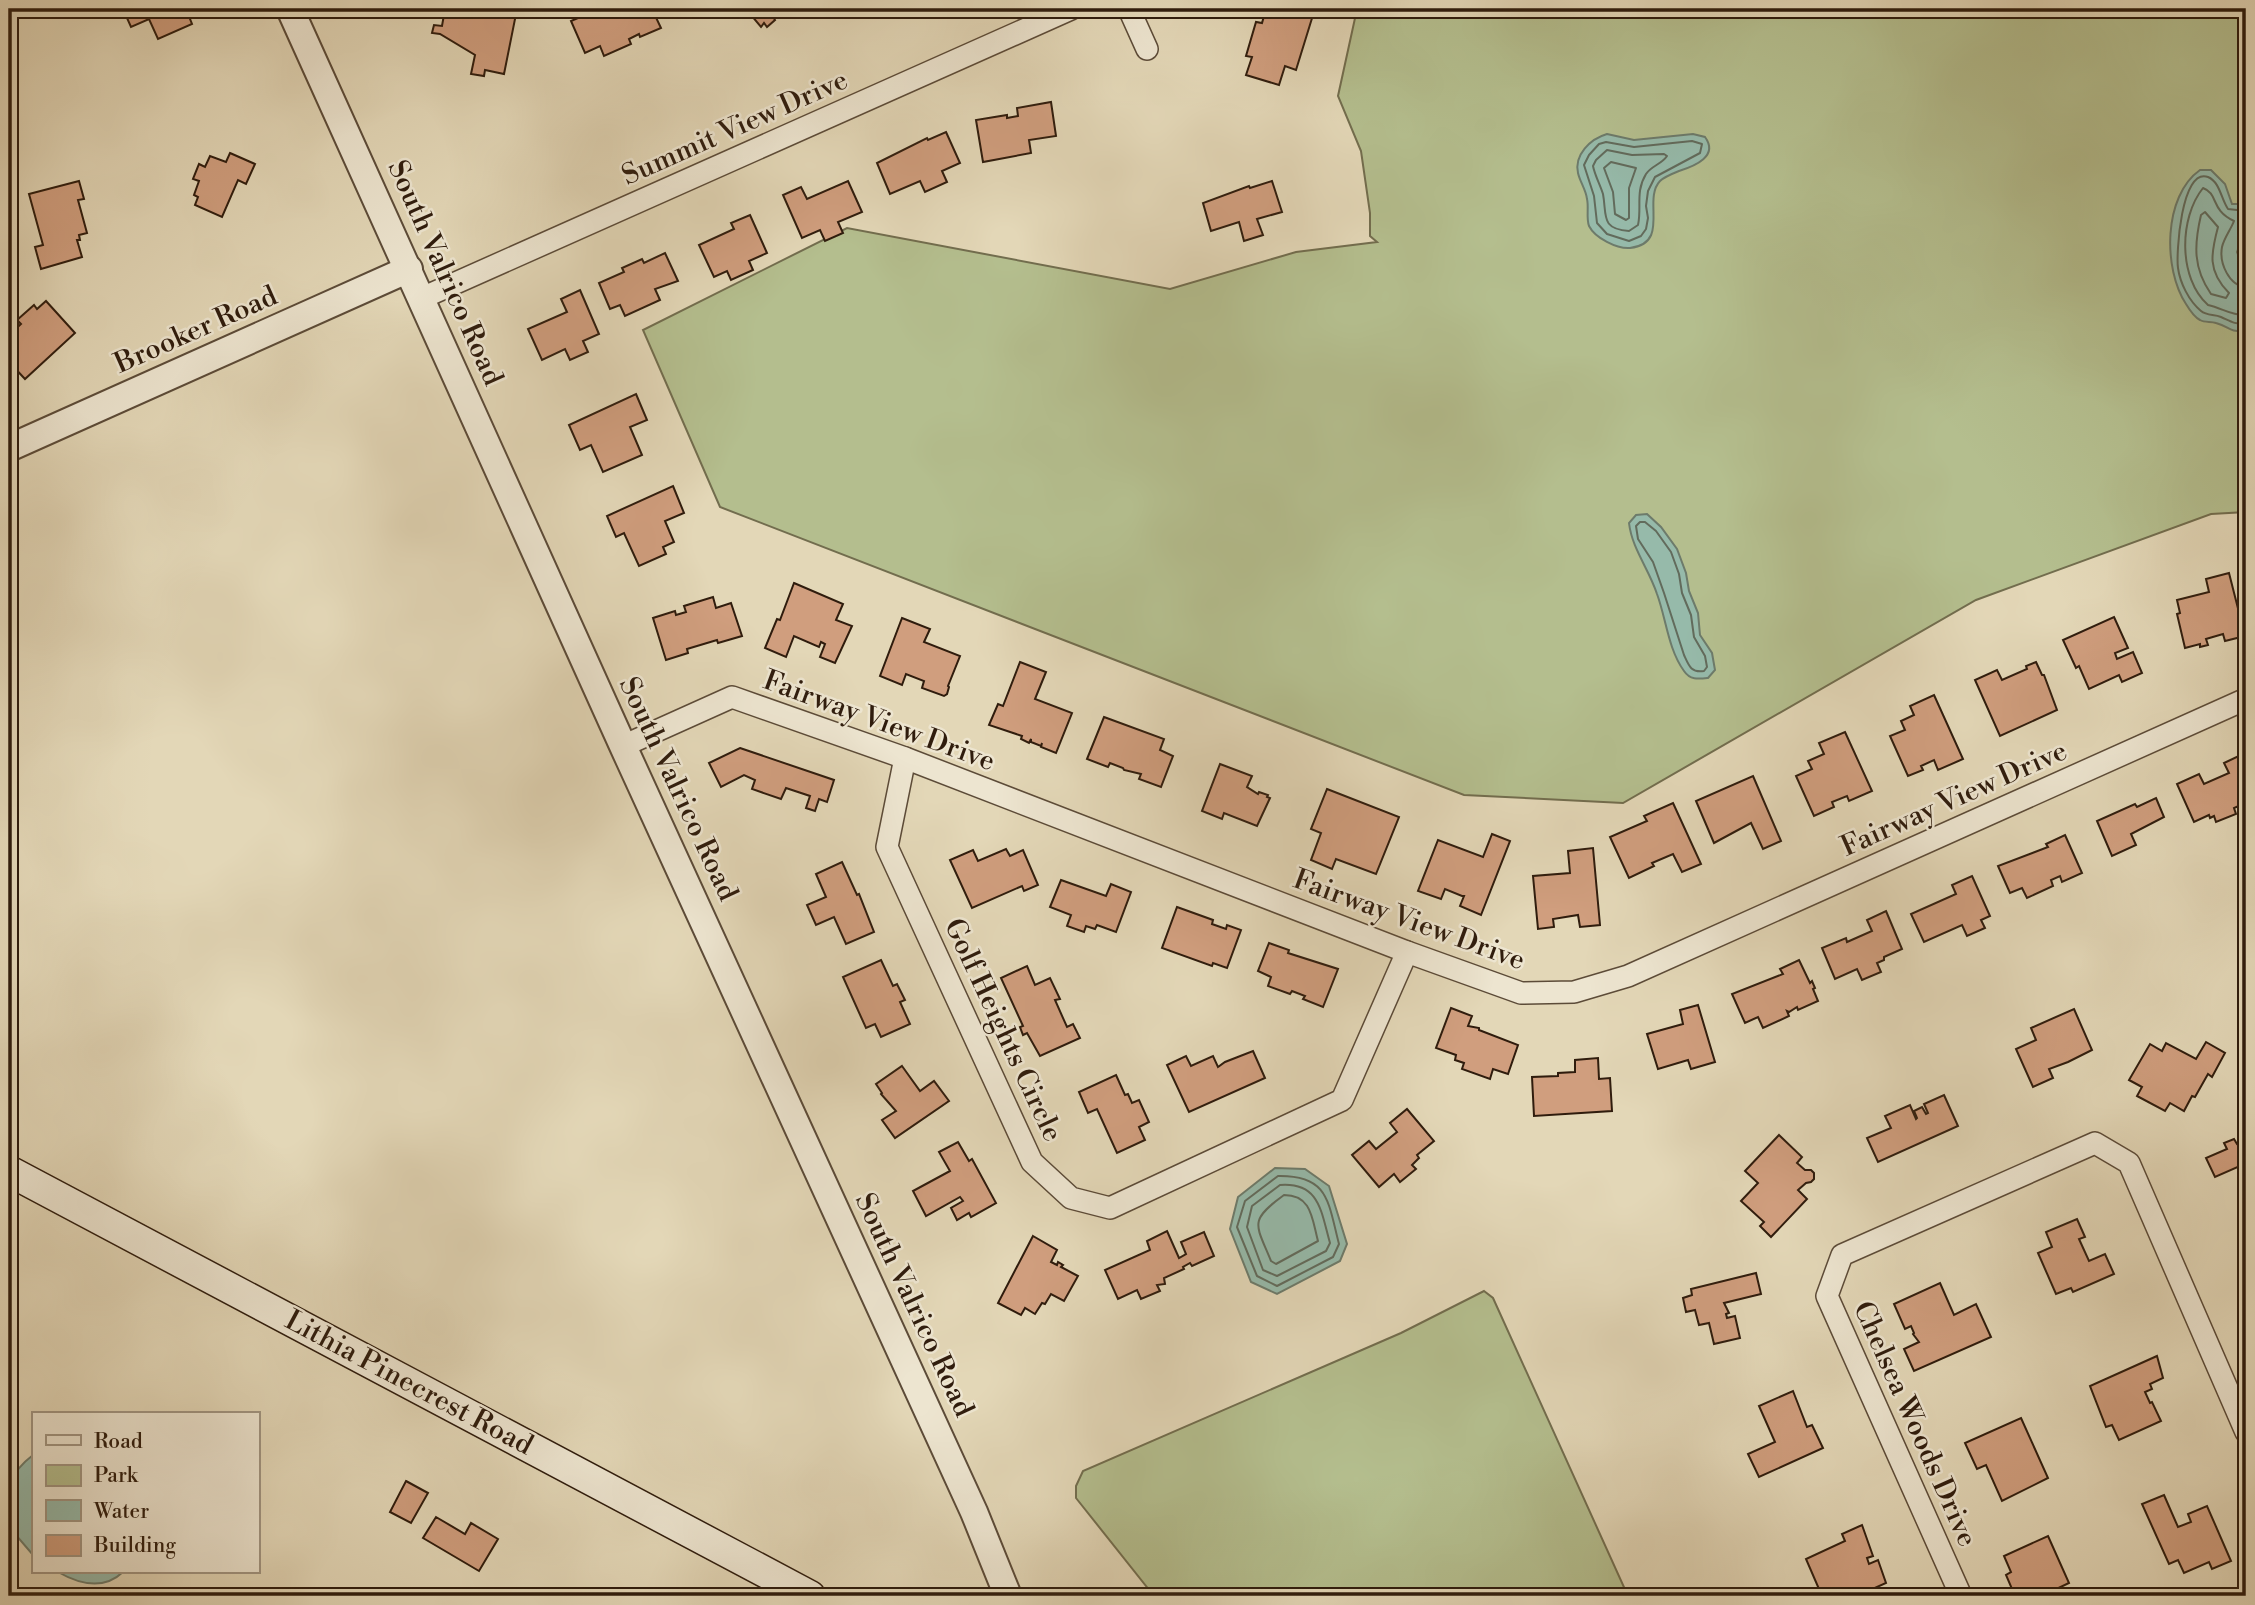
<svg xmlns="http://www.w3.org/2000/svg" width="2255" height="1605" viewBox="0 0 2255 1605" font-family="'Libre Bodoni',serif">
<rect width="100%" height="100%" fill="#e3d7b7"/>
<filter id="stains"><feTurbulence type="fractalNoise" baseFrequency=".00286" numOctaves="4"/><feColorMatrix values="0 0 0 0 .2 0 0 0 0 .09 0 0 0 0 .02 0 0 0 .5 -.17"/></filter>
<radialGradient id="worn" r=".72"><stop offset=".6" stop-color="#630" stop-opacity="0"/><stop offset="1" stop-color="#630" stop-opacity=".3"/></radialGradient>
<g fill="#b4be8e" stroke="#726d4e" stroke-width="2">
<polygon points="1357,9 2246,9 2246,512 2211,514 1976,600 1623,803 1464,795 720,507 643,330 847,228 1170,289 1296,252 1377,242 1370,236 1370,213 1361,151 1338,96"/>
<polygon points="1484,1291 1493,1298 1628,1596 1154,1596 1076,1498 1076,1486 1083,1471 1401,1333"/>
</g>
<g fill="#96baaa" stroke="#6d7b6b" stroke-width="2">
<path d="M1607,134L1634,140L1693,134L1705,137C1719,156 1695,166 1679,171C1674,173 1664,177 1660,181C1642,200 1671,243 1630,248C1617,249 1595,238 1589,226C1586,218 1589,207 1587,199C1586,190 1580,182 1578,173C1574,155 1590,139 1607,134Z"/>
<path d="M2200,170H2211L2225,184L2232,204H2246V235L2243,237L2237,252L2246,275V331C2227,332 2231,327 2216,323C2211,321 2205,323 2200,320C2194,317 2189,309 2186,304C2163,269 2163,196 2200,170Z"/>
<path d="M1647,514L1661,527L1677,549L1686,573L1689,591L1698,613L1700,635L1712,653L1715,670L1708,678C1698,679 1690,680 1684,671C1668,649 1666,618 1657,594C1649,569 1632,549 1629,523L1636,515Z"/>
<polygon points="1275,1168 1305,1169 1329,1186 1347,1244 1340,1261 1277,1294 1251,1282 1230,1229 1238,1197"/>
<path d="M33,1455V1555L9,1527C9,1493 3,1478 33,1455Z"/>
<path d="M58,1572H123C103,1591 79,1584 58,1572Z"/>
</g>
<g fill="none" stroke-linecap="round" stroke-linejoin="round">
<g stroke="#626b5c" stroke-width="2">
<polygon points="1692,141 1702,144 1700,153 1655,177 1648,191 1646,206 1648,218 1646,229 1641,236 1629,241 1607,234 1597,223 1594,196 1584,165 1589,155 1599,144 1606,142 1634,147"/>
<path d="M1607,150L1632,155L1664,154L1667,156C1662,164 1651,166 1646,174C1635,192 1642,207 1638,225L1629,231C1600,229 1607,215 1603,194C1600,184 1595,176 1593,166L1596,160Z"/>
<polygon points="1611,162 1636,168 1629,188 1629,218 1626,220 1615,214 1613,192 1604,168"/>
<path d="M2246,211L2228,209C2221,199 2220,182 2208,177C2181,167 2176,255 2178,268C2180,283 2189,301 2201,311C2207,316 2214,314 2221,317C2232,322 2234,324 2246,324"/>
<path d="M2205,212L2218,227C2211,253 2207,271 2229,293L2226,298L2211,294C2193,268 2194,245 2201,215Z"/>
<path d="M2246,287C2229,286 2219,263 2222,247C2224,238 2231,229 2234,221C2210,210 2219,194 2203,188C2179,218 2178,278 2208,305C2222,308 2232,316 2246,315"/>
<path d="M1640,522H1645L1656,531L1671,552L1679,574L1682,593L1691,615L1694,637L1705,656L1707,667L1704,671C1691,673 1689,666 1684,655L1664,593L1653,562L1638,539L1636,526Z"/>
<path d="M1278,1176C1329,1175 1328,1202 1339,1244L1333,1257L1277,1286L1257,1276L1237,1227L1245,1201Z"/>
<path d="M1280,1185C1320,1182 1321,1212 1330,1243L1326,1251L1277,1276L1263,1270L1247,1227L1252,1206Z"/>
<path d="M1284,1195C1312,1195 1312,1219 1318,1241L1276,1264L1271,1261C1256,1224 1248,1221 1284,1195Z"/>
</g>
</g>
<g fill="#d09e7e" stroke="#2f1c0d" stroke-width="2">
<polygon points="123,9 186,9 192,24 158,39 149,19 131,27"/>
<polygon points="445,9 517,9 504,74 485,70 484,76 471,74 475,55 440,34 432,33 434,25 442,26"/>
<polygon points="608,9 652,9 661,28 640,37 639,34 629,39 631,44 604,56 600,46 585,53 571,21 594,11 596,15"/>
<polygon points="746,9 782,9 773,17 775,20 767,27 764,23 761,27"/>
<polygon points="1266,9 1293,9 1313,15 1296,70 1285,66 1279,85 1246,75 1252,57 1246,56 1256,22 1262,23"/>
<polygon points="1051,102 1056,136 1029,140 1031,153 983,162 976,120 1007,115 1007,118 1018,116 1017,108"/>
<polygon points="946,132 960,163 942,171 947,182 925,192 920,181 890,194 877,163 927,138 928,140"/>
<polygon points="230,153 255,164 246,184 238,180 222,217 195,205 198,197 194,195 199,181 193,179 199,164 205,167 210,156 226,162"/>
<polygon points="79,181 84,199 78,200 87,233 79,235 80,240 77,240 82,257 41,269 35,247 43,245 29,194"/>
<polygon points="848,181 862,212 838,222 843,233 825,241 820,230 802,238 783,195 801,187 807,199"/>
<polygon points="1272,181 1282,212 1257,219 1263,235 1244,241 1239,222 1211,231 1203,203 1249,186 1250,188"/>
<polygon points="750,215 767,253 749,261 753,270 731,280 727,271 714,277 699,245 734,229 731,223"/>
<polygon points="665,253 678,281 655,289 660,300 625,316 620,305 610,309 599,283 624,272 622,268 642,259 644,263"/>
<polygon points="580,290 599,334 583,341 588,352 570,360 565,349 542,360 528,329 567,312 561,299"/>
<polygon points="46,301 75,333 25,379 9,362 9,335 21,324 17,320 34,305 37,309"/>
<polygon points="636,394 647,420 630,427 642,455 603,472 591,445 580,450 569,425"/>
<polygon points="673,486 684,513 665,521 674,542 663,547 666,554 639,566 624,533 616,537 607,516"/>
<polygon points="2229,573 2245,636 2225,641 2223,634 2206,639 2208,645 2200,647 2200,644 2185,648 2177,614 2180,613 2177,600 2209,592 2206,579"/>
<polygon points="794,583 843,604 836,620 852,626 835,663 820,657 825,644 821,642 819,647 794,636 786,657 765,648 777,619 780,620"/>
<polygon points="713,597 716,608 731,603 742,636 718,643 717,640 687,649 688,653 666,660 653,618 675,611 676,615 686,612 684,606"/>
<polygon points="2114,617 2128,648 2115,653 2117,659 2133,652 2142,673 2122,682 2119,675 2089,689 2079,666 2076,668 2063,640"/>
<polygon points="902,618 930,629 924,642 960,656 948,686 949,687 947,694 944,696 922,688 924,681 906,674 902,685 880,676"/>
<polygon points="1020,662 1046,672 1035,699 1072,713 1056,753 1041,747 1042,743 1041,746 1031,742 1031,739 1029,743 1021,739 1022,736 989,725 998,704 1003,706"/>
<polygon points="2036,662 2042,675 2044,675 2057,710 2000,736 1975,680 1997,670 2002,680 2027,669 2026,666"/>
<polygon points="1934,695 1963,759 1938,770 1934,760 1921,766 1923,770 1908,776 1890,736 1905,730 1901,721 1914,715 1910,706"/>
<polygon points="1104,717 1164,739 1160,750 1173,756 1161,787 1139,779 1141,774 1124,770 1123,768 1110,763 1108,767 1087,759"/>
<polygon points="1845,732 1872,791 1849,801 1847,796 1832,802 1834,807 1814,816 1796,776 1812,769 1808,761 1824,754 1819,743"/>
<polygon points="740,748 834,780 827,802 819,799 815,811 806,808 810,796 786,788 781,799 752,789 755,780 744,775 721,787 709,763"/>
<polygon points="2245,753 2246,798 2241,800 2243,804 2234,808 2236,814 2216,822 2214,816 2210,818 2209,815 2194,822 2177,784 2199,774 2204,784 2229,773 2224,763"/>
<polygon points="1220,764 1252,776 1247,787 1258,794 1259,792 1268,795 1267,797 1270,798 1257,826 1224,813 1222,819 1202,811"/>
<polygon points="1753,776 1781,841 1763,849 1751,823 1714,843 1696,801"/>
<polygon points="1327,789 1399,817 1376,874 1336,859 1332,869 1311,860 1321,833 1311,829"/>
<polygon points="2156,798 2164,817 2131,834 2136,845 2112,856 2097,821 2135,804 2137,807"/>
<polygon points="1673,803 1701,864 1682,872 1673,854 1652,863 1654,866 1629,878 1610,837 1647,821 1644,816"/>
<polygon points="1492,834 1510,841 1481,915 1460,906 1464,896 1462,896 1445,889 1441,899 1418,891 1438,840 1483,857"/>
<polygon points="2065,835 2082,873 2062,882 2060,876 2051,880 2053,886 2027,898 2022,888 2010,893 1998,866 2048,847 2046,844"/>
<polygon points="1593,848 1600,925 1580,927 1578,915 1553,919 1554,927 1538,929 1533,876 1570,873 1568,851"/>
<polygon points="1006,849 1010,856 1023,850 1038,885 1024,891 1022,886 972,908 950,860 973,850 978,861"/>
<polygon points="842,862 857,895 859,894 874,932 846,944 834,917 816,925 807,905 826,897 816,874"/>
<polygon points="1972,876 1990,916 1981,920 1985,928 1967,936 1962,925 1924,942 1911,914 1956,894 1952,885"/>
<polygon points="1061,880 1106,896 1111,884 1131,892 1116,932 1097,925 1095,929 1086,926 1084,932 1067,926 1071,915 1050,907"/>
<polygon points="1177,907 1213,920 1212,924 1226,929 1227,925 1241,930 1227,968 1213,963 1212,966 1162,948"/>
<polygon points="1886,911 1902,949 1884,957 1884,960 1877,963 1881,972 1862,980 1857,969 1835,979 1822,948 1846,938 1847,942 1872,931 1867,920"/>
<polygon points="1269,943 1289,950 1288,953 1338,969 1323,1007 1303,999 1305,996 1292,991 1290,994 1268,986 1271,977 1258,971"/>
<polygon points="881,960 893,986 897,984 905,1000 900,1002 910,1024 881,1037 875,1024 866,1028 843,977"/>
<polygon points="1799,960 1810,983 1812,981 1815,988 1813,989 1818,1001 1798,1010 1797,1007 1789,1012 1787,1011 1789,1016 1763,1028 1758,1017 1745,1023 1732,994 1783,974 1780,969"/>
<polygon points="1027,966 1035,985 1050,978 1060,999 1055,1000 1067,1027 1073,1024 1080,1038 1040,1056 1027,1033 1023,1035 1020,1027 1023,1026 1001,978"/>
<polygon points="1698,1005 1715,1062 1691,1069 1688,1060 1658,1069 1647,1034 1683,1024 1680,1010"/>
<polygon points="1451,1008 1472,1016 1468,1026 1479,1028 1479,1030 1518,1045 1508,1074 1493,1069 1490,1079 1462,1069 1464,1063 1455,1060 1456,1055 1436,1048"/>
<polygon points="2074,1009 2092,1050 2068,1062 2049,1069 2053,1078 2033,1087 2016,1049 2036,1040 2031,1028"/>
<polygon points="2206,1042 2225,1053 2212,1077 2208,1074 2195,1097 2192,1096 2184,1111 2170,1103 2165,1111 2137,1096 2142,1087 2129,1080 2150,1044 2162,1051 2166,1043 2196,1059"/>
<polygon points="1253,1051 1265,1078 1189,1112 1167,1065 1186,1056 1191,1066 1213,1056 1218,1067 1225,1062"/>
<polygon points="1598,1058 1599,1079 1610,1078 1612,1111 1534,1116 1532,1077 1558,1076 1558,1073 1575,1072 1575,1060"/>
<polygon points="902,1066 920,1091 934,1081 949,1101 895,1138 882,1120 896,1111 881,1094 882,1093 876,1084"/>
<polygon points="1116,1075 1125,1095 1128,1094 1132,1103 1139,1100 1149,1122 1139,1127 1145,1140 1117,1153 1097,1109 1088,1113 1079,1092"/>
<polygon points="1944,1095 1958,1126 1878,1162 1867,1138 1891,1128 1885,1116 1910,1105 1916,1119 1917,1118 1914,1111 1922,1107 1926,1114 1928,1113 1924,1104"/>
<polygon points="1407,1109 1434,1141 1417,1155 1419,1158 1412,1165 1416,1169 1400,1182 1394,1174 1379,1187 1352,1155 1369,1141 1376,1149 1397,1132 1390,1123"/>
<polygon points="1779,1135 1802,1157 1797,1163 1805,1170 1811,1170 1814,1173 1814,1179 1811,1182 1806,1183 1798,1190 1807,1199 1771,1237 1760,1226 1764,1222 1741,1201 1758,1183 1745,1171"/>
<polygon points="2234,1139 2237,1144 2246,1140 2246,1175 2242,1165 2215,1177 2206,1158 2227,1149 2224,1143"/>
<polygon points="958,1142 969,1161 972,1159 996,1203 971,1217 969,1213 957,1220 951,1208 963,1201 960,1197 926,1216 913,1191 950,1171 939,1152"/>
<polygon points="2077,1219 2085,1237 2079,1239 2089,1261 2105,1254 2114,1274 2073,1292 2071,1288 2056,1294 2038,1253 2052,1247 2046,1232"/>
<polygon points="1167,1231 1179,1258 1186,1254 1181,1242 1204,1232 1214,1256 1192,1266 1190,1263 1183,1267 1184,1269 1164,1278 1165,1284 1157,1285 1160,1291 1141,1299 1137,1290 1118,1299 1105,1270 1150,1250 1147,1241"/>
<polygon points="1033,1236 1057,1250 1051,1262 1057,1265 1058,1262 1063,1265 1061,1267 1078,1276 1064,1301 1051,1294 1045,1304 1042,1303 1035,1314 1025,1308 1021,1315 998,1303"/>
<polygon points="1756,1273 1761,1294 1724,1303 1729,1313 1726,1314 1727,1318 1735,1316 1740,1338 1714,1344 1709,1323 1699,1325 1695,1310 1686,1312 1683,1298 1692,1295 1691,1289"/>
<polygon points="1940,1283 1954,1315 1976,1304 1991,1337 1914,1371 1904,1349 1919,1342 1913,1334 1914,1333 1911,1326 1905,1329 1894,1304"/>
<polygon points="2157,1356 2163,1378 2150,1384 2152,1389 2145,1392 2150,1403 2152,1402 2161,1421 2119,1440 2112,1425 2106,1427 2090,1386"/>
<polygon points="1793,1391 1807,1427 1812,1425 1823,1448 1759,1477 1748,1454 1775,1442 1759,1406"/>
<polygon points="2021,1418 2048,1478 2002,1501 1986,1465 1977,1469 1965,1443"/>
<polygon points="406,1481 428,1493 411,1523 390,1512"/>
<polygon points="2164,1495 2178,1527 2191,1522 2188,1514 2207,1506 2231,1561 2212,1569 2209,1562 2184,1573 2178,1560 2169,1564 2142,1504"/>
<polygon points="436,1517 465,1534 471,1523 498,1539 479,1571 423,1538"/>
<polygon points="1862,1525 1873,1556 1867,1558 1869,1564 1878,1560 1886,1583 1857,1596 1822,1596 1806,1559 1845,1541 1842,1534"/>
<polygon points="2048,1536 2069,1583 2050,1592 2052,1596 2015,1596 2006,1575 2011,1572 2004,1556"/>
</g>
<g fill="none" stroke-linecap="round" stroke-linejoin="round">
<defs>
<g id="minor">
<polyline points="1129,9 1147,49"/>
<polyline points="422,298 1071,9"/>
<polyline points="623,746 732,697 905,758 1407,952 1521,993 1574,992 1628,976 2246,699"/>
<polyline points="905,758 887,847 1032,1162 1071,1198 1110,1208 1342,1100 1407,952"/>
<polyline points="1961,1596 1827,1296 1842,1255 2095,1143 2129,1163 2246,1432"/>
</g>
<g id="tertiary">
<polyline points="290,9 623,746 974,1512 1008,1596"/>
<polyline points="9,448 409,269"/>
</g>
<polyline id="secondary" points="9,1171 810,1596"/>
</defs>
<use href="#minor" stroke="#5c4b38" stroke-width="24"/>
<use href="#tertiary" stroke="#5c4b38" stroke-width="30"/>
<use href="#secondary" stroke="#2f1c0d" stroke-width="33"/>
<use href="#minor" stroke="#ede5d0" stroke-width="21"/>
<use href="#tertiary" stroke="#ede5d0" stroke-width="26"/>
<use href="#secondary" stroke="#ede5d0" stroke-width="30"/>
</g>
<g text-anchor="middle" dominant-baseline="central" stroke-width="5" stroke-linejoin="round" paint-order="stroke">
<g font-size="28" fill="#2f1c0d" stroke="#ede5d0">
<text transform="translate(735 128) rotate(-24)">Summit View Drive</text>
<text transform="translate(445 273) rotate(66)">South Valrico Road</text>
<text transform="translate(196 330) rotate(-24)">Brooker Road</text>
<text transform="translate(879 721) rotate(20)">Fairway View Drive</text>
<text transform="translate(678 789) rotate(65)">South Valrico Road</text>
<text transform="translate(1954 799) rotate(-24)">Fairway View Drive</text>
<text transform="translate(1409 920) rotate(20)">Fairway View Drive</text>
<text transform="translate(1003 1030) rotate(65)">Golf Heights Circle</text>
<text transform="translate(914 1305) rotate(65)">South Valrico Road</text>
<text transform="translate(409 1383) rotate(28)">Lithia Pinecrest Road</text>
<text transform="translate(1915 1424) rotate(66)">Chelsea Woods Drive</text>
</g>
</g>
<rect width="2255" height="1605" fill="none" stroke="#e3d7b7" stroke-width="35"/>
<rect x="10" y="10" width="2234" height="1584" fill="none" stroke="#2f1c0d" stroke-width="3.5"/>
<rect x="18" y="18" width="2220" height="1570" fill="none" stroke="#2f1c0d" stroke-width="2"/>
<rect x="32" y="1412" width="228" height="161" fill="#ede5d0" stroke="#a19582" stroke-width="2"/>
<rect x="46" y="1435" width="35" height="10" fill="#ede5d0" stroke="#a19582" stroke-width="2"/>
<text x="94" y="1448" font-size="21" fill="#2f1c0d">Road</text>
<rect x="46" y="1465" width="35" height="21" fill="#b4be8e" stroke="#a19582" stroke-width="2"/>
<text x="94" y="1482" font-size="21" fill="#2f1c0d">Park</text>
<rect x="46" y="1500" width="35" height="21" fill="#96baaa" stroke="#a19582" stroke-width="2"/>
<text x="94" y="1518" font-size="21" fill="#2f1c0d">Water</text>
<rect x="46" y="1535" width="35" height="21" fill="#d09e7e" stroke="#a19582" stroke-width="2"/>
<text x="94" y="1552" font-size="21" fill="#2f1c0d">Building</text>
<rect width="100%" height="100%" filter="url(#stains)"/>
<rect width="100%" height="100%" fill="url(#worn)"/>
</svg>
